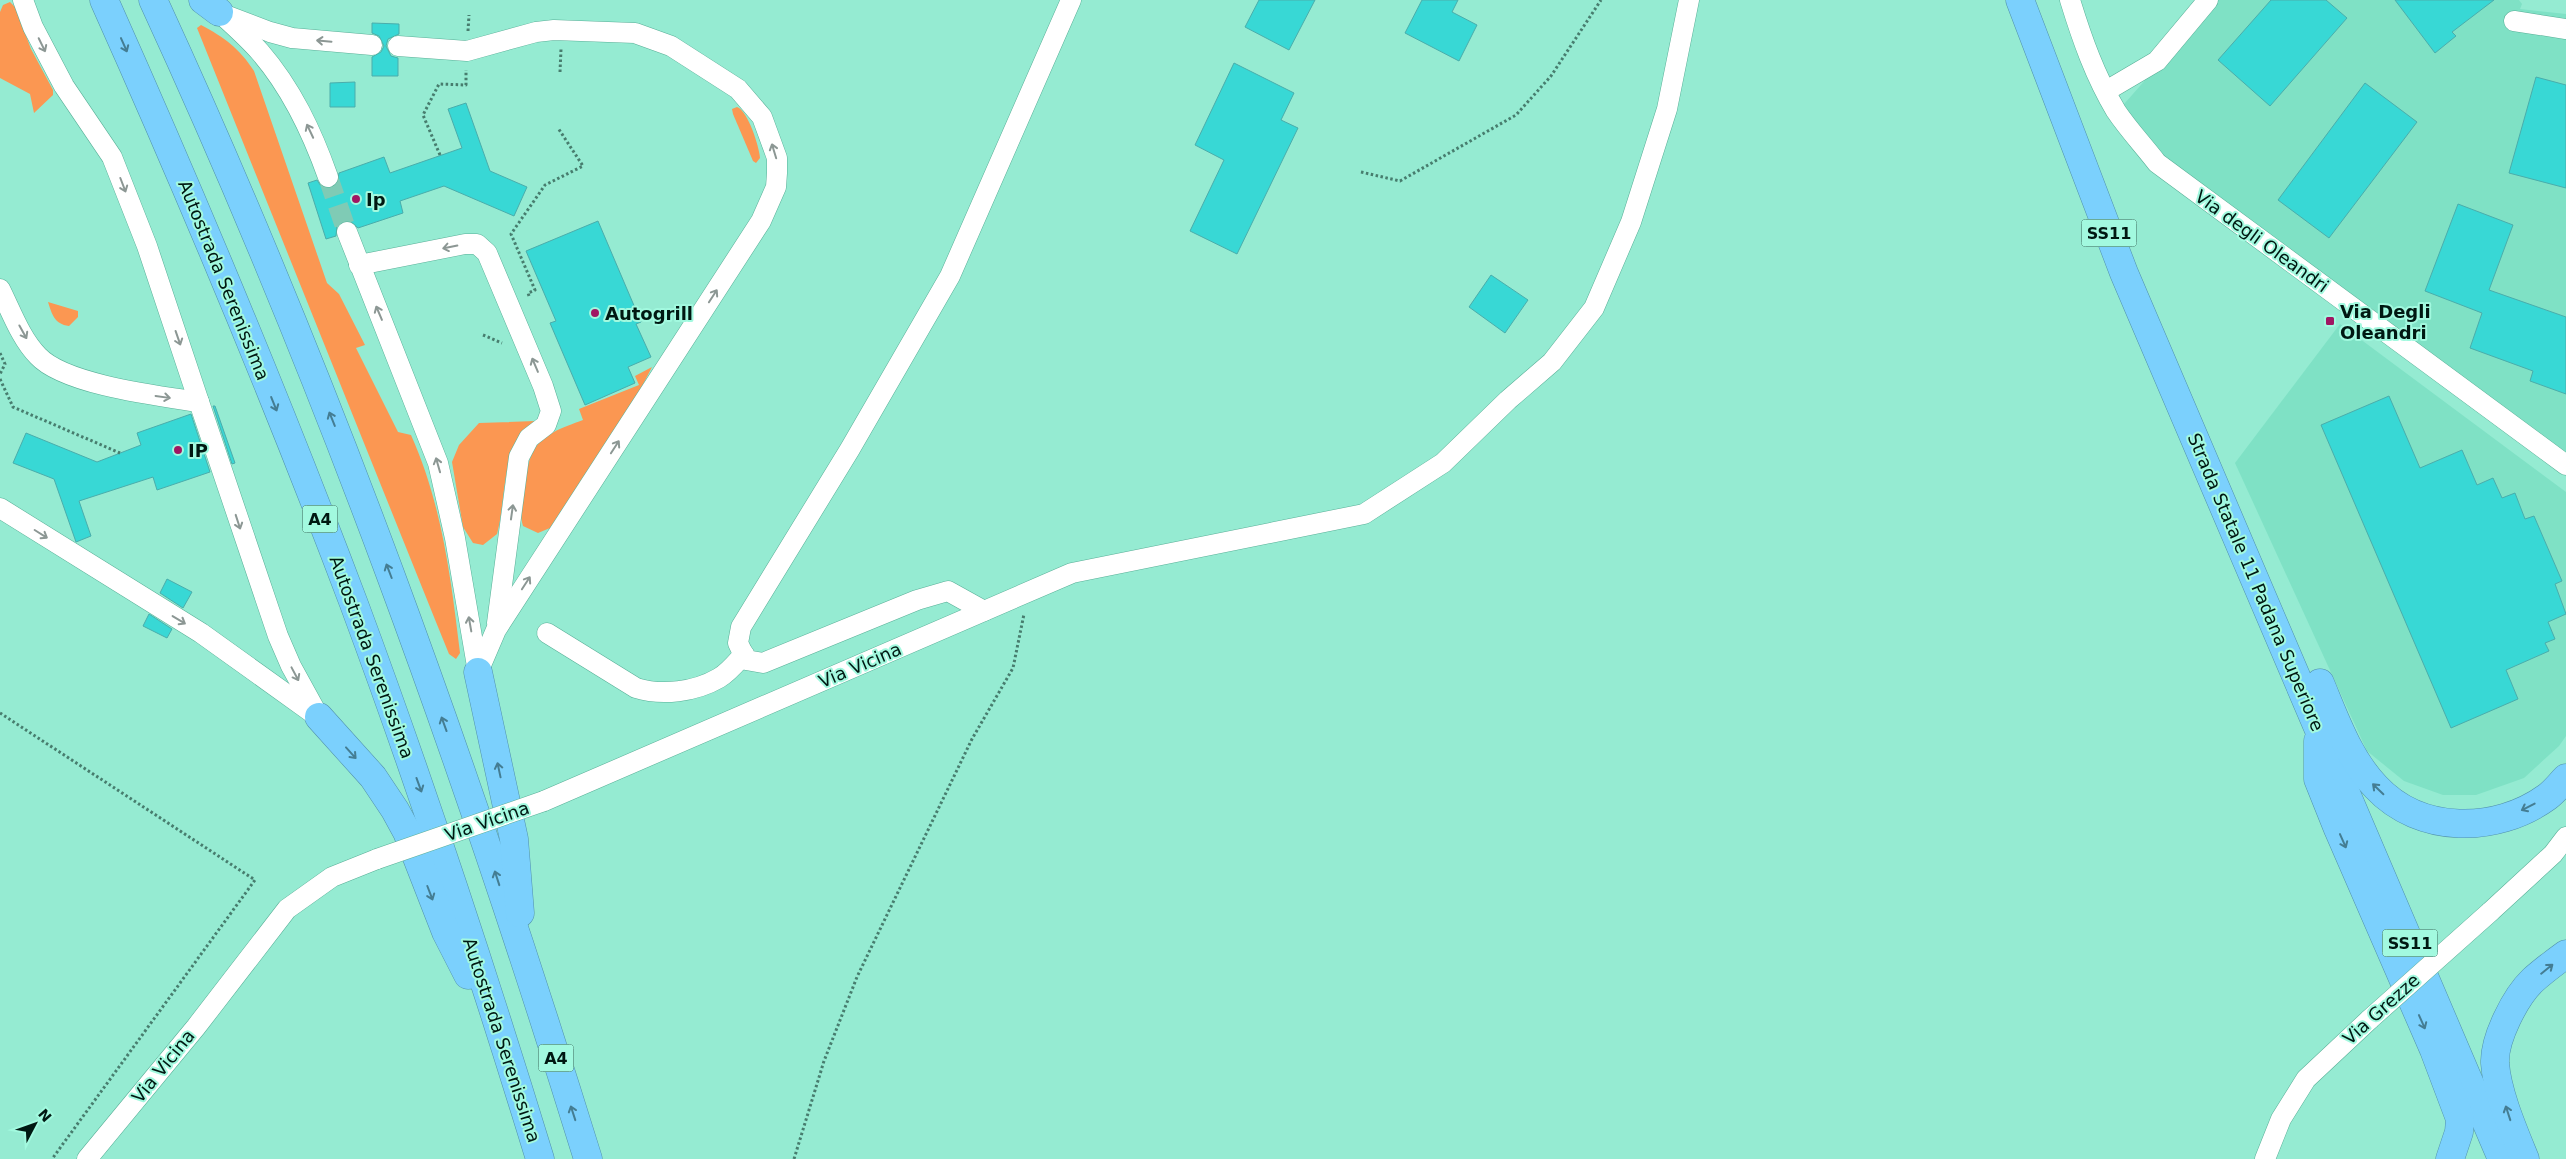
<svg xmlns="http://www.w3.org/2000/svg" width="2566" height="1159" viewBox="0 0 2566 1159" font-family="'DejaVu Sans',sans-serif">
<rect width="100%" height="100%" fill="#95ebd2"/>
<g fill="#7fe1c5">
<polygon points="2216,0 2519,0 2522,4 2520,9 2566,14 2566,465 2157,163 2117,112"/>
<polygon points="2340,324 2566,492 2566,736 2559,746 2524,778 2476,795 2443,795 2404,781 2367,751 2235,463"/>
</g>
<g fill="#fb9752">
<polygon points="10,2 15,7 31,49 53,90 53,95 34,113 30,94 0,78 0,12 3,5"/>
<path d="M201,25C224,37 240,49 254,71L327,283L339,294L365,345L356,348L398,432L411,435C442,504 451,579 460,653L456,659L449,654L436,622L197,28Z"/>
<path d="M737,107C748,111 759,146 760,158L756,163L753,161L733,114L732,109Z"/>
<path d="M48,302L78,311V317L69,326C54,324 52,314 48,302Z"/>
<path d="M652,367L637,396L550,528L538,533L523,526C519,513 522,501 524,487C531,440 540,436 583,420L579,409L639,385L635,376Z"/>
<path d="M535,421C500,444 507,498 497,534L483,545L473,543L463,527L452,462L459,445L479,423Z"/>
</g>
<g fill="#38d8d5" stroke="#4aadab">
<polygon points="1259,0 1315,0 1289,50 1245,27"/>
<polygon points="1422,0 1458,0 1452,12 1477,25 1459,61 1405,33"/>
<polygon points="2271,0 2326,0 2347,18 2270,106 2218,60"/>
<polygon points="2395,0 2494,0 2452,32 2456,36 2435,53"/>
<polygon points="372,23 399,24 399,34 388,39 386,46 391,56 398,58 398,76 372,76 372,57 381,52 384,46 379,36 372,33"/>
<polygon points="1234,63 1294,93 1281,120 1298,128 1237,254 1190,231 1224,160 1195,145"/>
<polygon points="2536,77 2566,85 2566,188 2509,173"/>
<polygon points="355,82 355,107 330,107 330,83"/>
<polygon points="2365,83 2417,122 2329,238 2278,200"/>
<polygon points="466,103 490,171 527,187 514,216 444,186 400,201 403,213 358,228 349,220 342,221 337,225 336,236 326,239 308,183 317,180 321,186 332,188 337,184 339,173 384,157 390,173 462,148 448,109"/>
<polygon points="2458,204 2513,225 2489,290 2566,317 2566,394 2530,381 2533,371 2470,348 2482,313 2425,291"/>
<polygon points="598,221 641,322 636,324 651,357 628,367 635,383 585,405 550,323 556,321 526,251"/>
<polygon points="1491,275 1528,300 1505,333 1469,307"/>
<polygon points="2389,396 2420,468 2462,450 2477,485 2493,478 2502,498 2515,493 2525,519 2534,516 2562,581 2555,584 2566,614 2548,622 2555,639 2545,643 2549,651 2506,670 2518,699 2451,728 2321,425"/>
<polygon points="213,406 215,406 235,463 232,464"/>
<polygon points="191,414 210,472 157,490 153,477 79,501 91,536 76,542 54,479 13,463 26,433 97,462 141,445 137,433"/>
<polygon points="167,579 192,592 183,608 160,593"/>
<polygon points="149,614 172,629 167,638 143,626"/>
</g>
<g fill="none" stroke-linecap="round" stroke-linejoin="round">
<polyline stroke="#7fcbb5" stroke-width="20" stroke-dasharray="20 10" stroke-linecap="butt" points="328,177 347,232"/>
<defs>
<g id="minor">
<polyline points="23,0 33,27 64,86 112,157 147,246 199,402"/>
<path d="M2070,0C2082,39 2095,76 2116,111C2128,129 2144,146 2157,163L2566,465"/>
<path d="M219,12C233,25 248,38 260,52C292,89 312,132 328,177"/>
<polyline points="228,16 270,32 292,38 372,45"/>
<polyline points="2514,21 2566,29"/>
<polyline points="398,46 467,51 536,32 554,30 635,33 671,46 738,89 762,117 777,158 777,173 776,187 761,221 496,630 478,672"/>
<polyline points="2106,91 2157,61 2208,0"/>
<polyline points="347,232 438,463 455,538 478,672"/>
<polyline points="359,265 465,244 477,244 487,253 543,386 551,411 546,425 529,438 519,457 497,623"/>
<path d="M0,289C11,311 21,339 38,356C65,385 160,396 199,402L278,636L291,666L319,717"/>
<polyline points="0,508 201,633 314,714"/>
<polyline points="984,611 948,591 917,600 763,663 746,660 738,643 741,627 850,449 950,276 1071,0"/>
<path d="M547,633L636,688C662,696 695,692 719,678C729,672 736,663 744,654"/>
<polyline points="544,801 1072,573 1364,514 1443,463 1508,400 1552,362 1594,308 1631,222 1667,109 1689,0"/>
<polyline points="2490,912 2553,854 2566,837"/>
<polyline points="87,1159 196,1027 287,909 332,877 377,859"/>
<polyline points="2265,1159 2281,1119 2306,1079 2370,1019"/>
</g>
<g id="highway">
<path d="M104,0C193,199 277,400 354,604C422,787 483,973 540,1159"/>
<path d="M153,0C326,375 466,765 588,1159"/>
<polyline points="203,0 219,12"/>
<polyline points="2020,0 2124,273 2502,1159"/>
<polyline points="478,672 514,839 520,913"/>
<path d="M2320,683C2335,719 2349,759 2376,787C2420,834 2496,834 2547,797C2554,792 2560,784 2566,778"/>
<polyline points="319,717 373,777 395,810 407,832 446,932 468,975"/>
<polyline points="2318,741 2318,779 2338,829 2434,1050 2460,1119 2459,1132 2450,1159"/>
<path d="M2525,1159C2514,1132 2497,1093 2495,1063C2494,1039 2515,997 2533,980C2543,971 2555,962 2566,954"/>
</g>
</defs>
<use href="#minor" stroke="#58af97" stroke-width="21"/>
<use href="#highway" stroke="#5090ab" stroke-width="29"/>
<g stroke="#477d6e" stroke-width="3" stroke-dasharray="2.5 2.5" stroke-linecap="butt">
<polyline points="468,31 469,15"/>
<polyline points="560,72 561,49"/>
<polyline points="440,155 423,115 439,84 466,85 466,70"/>
<polyline points="1361,172 1400,181 1516,115 1551,76 1601,0"/>
<polyline points="529,296 528,293 535,290 511,234 545,185 583,166 558,128"/>
<polyline points="483,335 502,343"/>
<polyline points="0,353 5,364 0,374"/>
<polyline points="0,379 13,407 120,453"/>
<polyline points="0,713 255,880 52,1159"/>
<polyline points="794,1159 824,1061 857,977 972,739 1013,668 1024,614"/>
</g>
<use href="#minor" stroke="#fff" stroke-width="20"/>
<use href="#highway" stroke="#7bd0fd" stroke-width="28"/>
<defs>
<g id="minor-bridge">
<polyline points="377,859 544,801"/>
<polyline points="2370,1019 2490,912"/>
</g>
</defs>
<use href="#minor-bridge" stroke="#58af97" stroke-width="21" stroke-linecap="butt"/>
<use href="#minor-bridge" stroke="#fff" stroke-width="20"/>
</g>
<defs><path id="oneway-shaft" d="M-6 0H5M1.5-3L5.5 0L1.5 3" fill="none" stroke-width="1.6" stroke-linecap="round" stroke-linejoin="round" transform="scale(1.25)"/></defs>
<g stroke="#8c9794">
<use href="#oneway-shaft" transform="translate(324 41) rotate(-175)"/>
<use href="#oneway-shaft" transform="translate(42 45) rotate(64)"/>
<use href="#oneway-shaft" transform="translate(310 131) rotate(-115)"/>
<use href="#oneway-shaft" transform="translate(774 151) rotate(-107)"/>
<use href="#oneway-shaft" transform="translate(123 185) rotate(69)"/>
<use href="#oneway-shaft" transform="translate(450 247) rotate(169)"/>
<use href="#oneway-shaft" transform="translate(713 296) rotate(-57)"/>
<use href="#oneway-shaft" transform="translate(379 313) rotate(-113)"/>
<use href="#oneway-shaft" transform="translate(23 332) rotate(61)"/>
<use href="#oneway-shaft" transform="translate(178 338) rotate(71)"/>
<use href="#oneway-shaft" transform="translate(535 365) rotate(-113)"/>
<use href="#oneway-shaft" transform="translate(163 397) rotate(8)"/>
<use href="#oneway-shaft" transform="translate(615 447) rotate(-57)"/>
<use href="#oneway-shaft" transform="translate(438 465) rotate(-106)"/>
<use href="#oneway-shaft" transform="translate(512 512) rotate(-82)"/>
<use href="#oneway-shaft" transform="translate(238 522) rotate(72)"/>
<use href="#oneway-shaft" transform="translate(41 534) rotate(32)"/>
<use href="#oneway-shaft" transform="translate(526 583) rotate(-57)"/>
<use href="#oneway-shaft" transform="translate(179 620) rotate(31)"/>
<use href="#oneway-shaft" transform="translate(470 624) rotate(-100)"/>
<use href="#oneway-shaft" transform="translate(295 674) rotate(62)"/>
</g>
<g stroke="#447d93">
<use href="#oneway-shaft" transform="translate(124 45) rotate(66)"/>
<use href="#oneway-shaft" transform="translate(274 404) rotate(68)"/>
<use href="#oneway-shaft" transform="translate(332 419) rotate(-112)"/>
<use href="#oneway-shaft" transform="translate(389 571) rotate(-111)"/>
<use href="#oneway-shaft" transform="translate(444 724) rotate(-110)"/>
<use href="#oneway-shaft" transform="translate(351 753) rotate(48)"/>
<use href="#oneway-shaft" transform="translate(499 770) rotate(-102)"/>
<use href="#oneway-shaft" transform="translate(419 785) rotate(70)"/>
<use href="#oneway-shaft" transform="translate(2378 789) rotate(-136)"/>
<use href="#oneway-shaft" transform="translate(2528 807) rotate(153)"/>
<use href="#oneway-shaft" transform="translate(2343 841) rotate(66)"/>
<use href="#oneway-shaft" transform="translate(497 878) rotate(-108)"/>
<use href="#oneway-shaft" transform="translate(430 893) rotate(69)"/>
<use href="#oneway-shaft" transform="translate(2547 969) rotate(-39)"/>
<use href="#oneway-shaft" transform="translate(2422 1022) rotate(66)"/>
<use href="#oneway-shaft" transform="translate(573 1113) rotate(-108)"/>
<use href="#oneway-shaft" transform="translate(2508 1113) rotate(-108)"/>
</g>
<g fill="#a01663" stroke="#a2f9df" stroke-width="2">
<circle cx="356" cy="199" r="5"/>
<circle cx="595" cy="313" r="5"/>
<rect x="2325" y="316" width="10" height="10" rx="2.5"/>
<circle cx="178" cy="450" r="5"/>
</g>
<g text-anchor="middle" dominant-baseline="central" stroke-width="4" stroke-linejoin="round" paint-order="stroke">
<g fill="#a2f9df" stroke="#315c50" stroke-width="1">
<rect x="2081.5" y="219.5" width="55" height="27" rx="4"/>
<rect x="302.5" y="505.5" width="35" height="27" rx="4"/>
<rect x="2382.5" y="929.5" width="55" height="27" rx="4"/>
<rect x="538.5" y="1044.5" width="35" height="27" rx="4"/>
</g>
<g font-size="16" font-weight="bold" fill="#001812">
<text x="2109" y="233">SS11</text>
<text x="320" y="519">A4</text>
<text x="2410" y="943">SS11</text>
<text x="556" y="1058">A4</text>
</g>
<g font-size="18" font-weight="bold" fill="#001812" stroke="#a2f9df" text-anchor="start">
<text x="366" y="199">Ip</text>
<text x="2340" y="311">Via Degli<tspan x="2340" dy="21">Oleandri</tspan></text>
<text x="605" y="313">Autogrill</text>
<text x="188" y="450">IP</text>
</g>
<g font-size="18" fill="#001812" stroke="#a2f9df">
<text transform="translate(2262 241) rotate(36)">Via degli Oleandri</text>
<text transform="translate(224 280) rotate(68)">Autostrada Serenissima</text>
<text transform="translate(2256 582) rotate(67)">Strada Statale 11 Padana Superiore</text>
<text transform="translate(372 657) rotate(70)">Autostrada Serenissima</text>
<text transform="translate(860 665) rotate(-23)">Via Vicina</text>
<text transform="translate(487 821) rotate(-19)">Via Vicina</text>
<text transform="translate(2381 1009) rotate(-42)">Via Grezze</text>
<text transform="translate(502 1040) rotate(72)">Autostrada Serenissima</text>
<text transform="translate(163 1066) rotate(-51)">Via Vicina</text>
</g>
</g>
<g transform="translate(35 1124) rotate(49)" stroke="#a2f9df" stroke-width="4" paint-order="stroke">
<path d="M0-4L9 19L0 12L-9 19Z" fill="#001812"/>
<text y="-8" font-size="14" font-weight="bold" text-anchor="middle" fill="#001812">N</text>
</g>
</svg>
